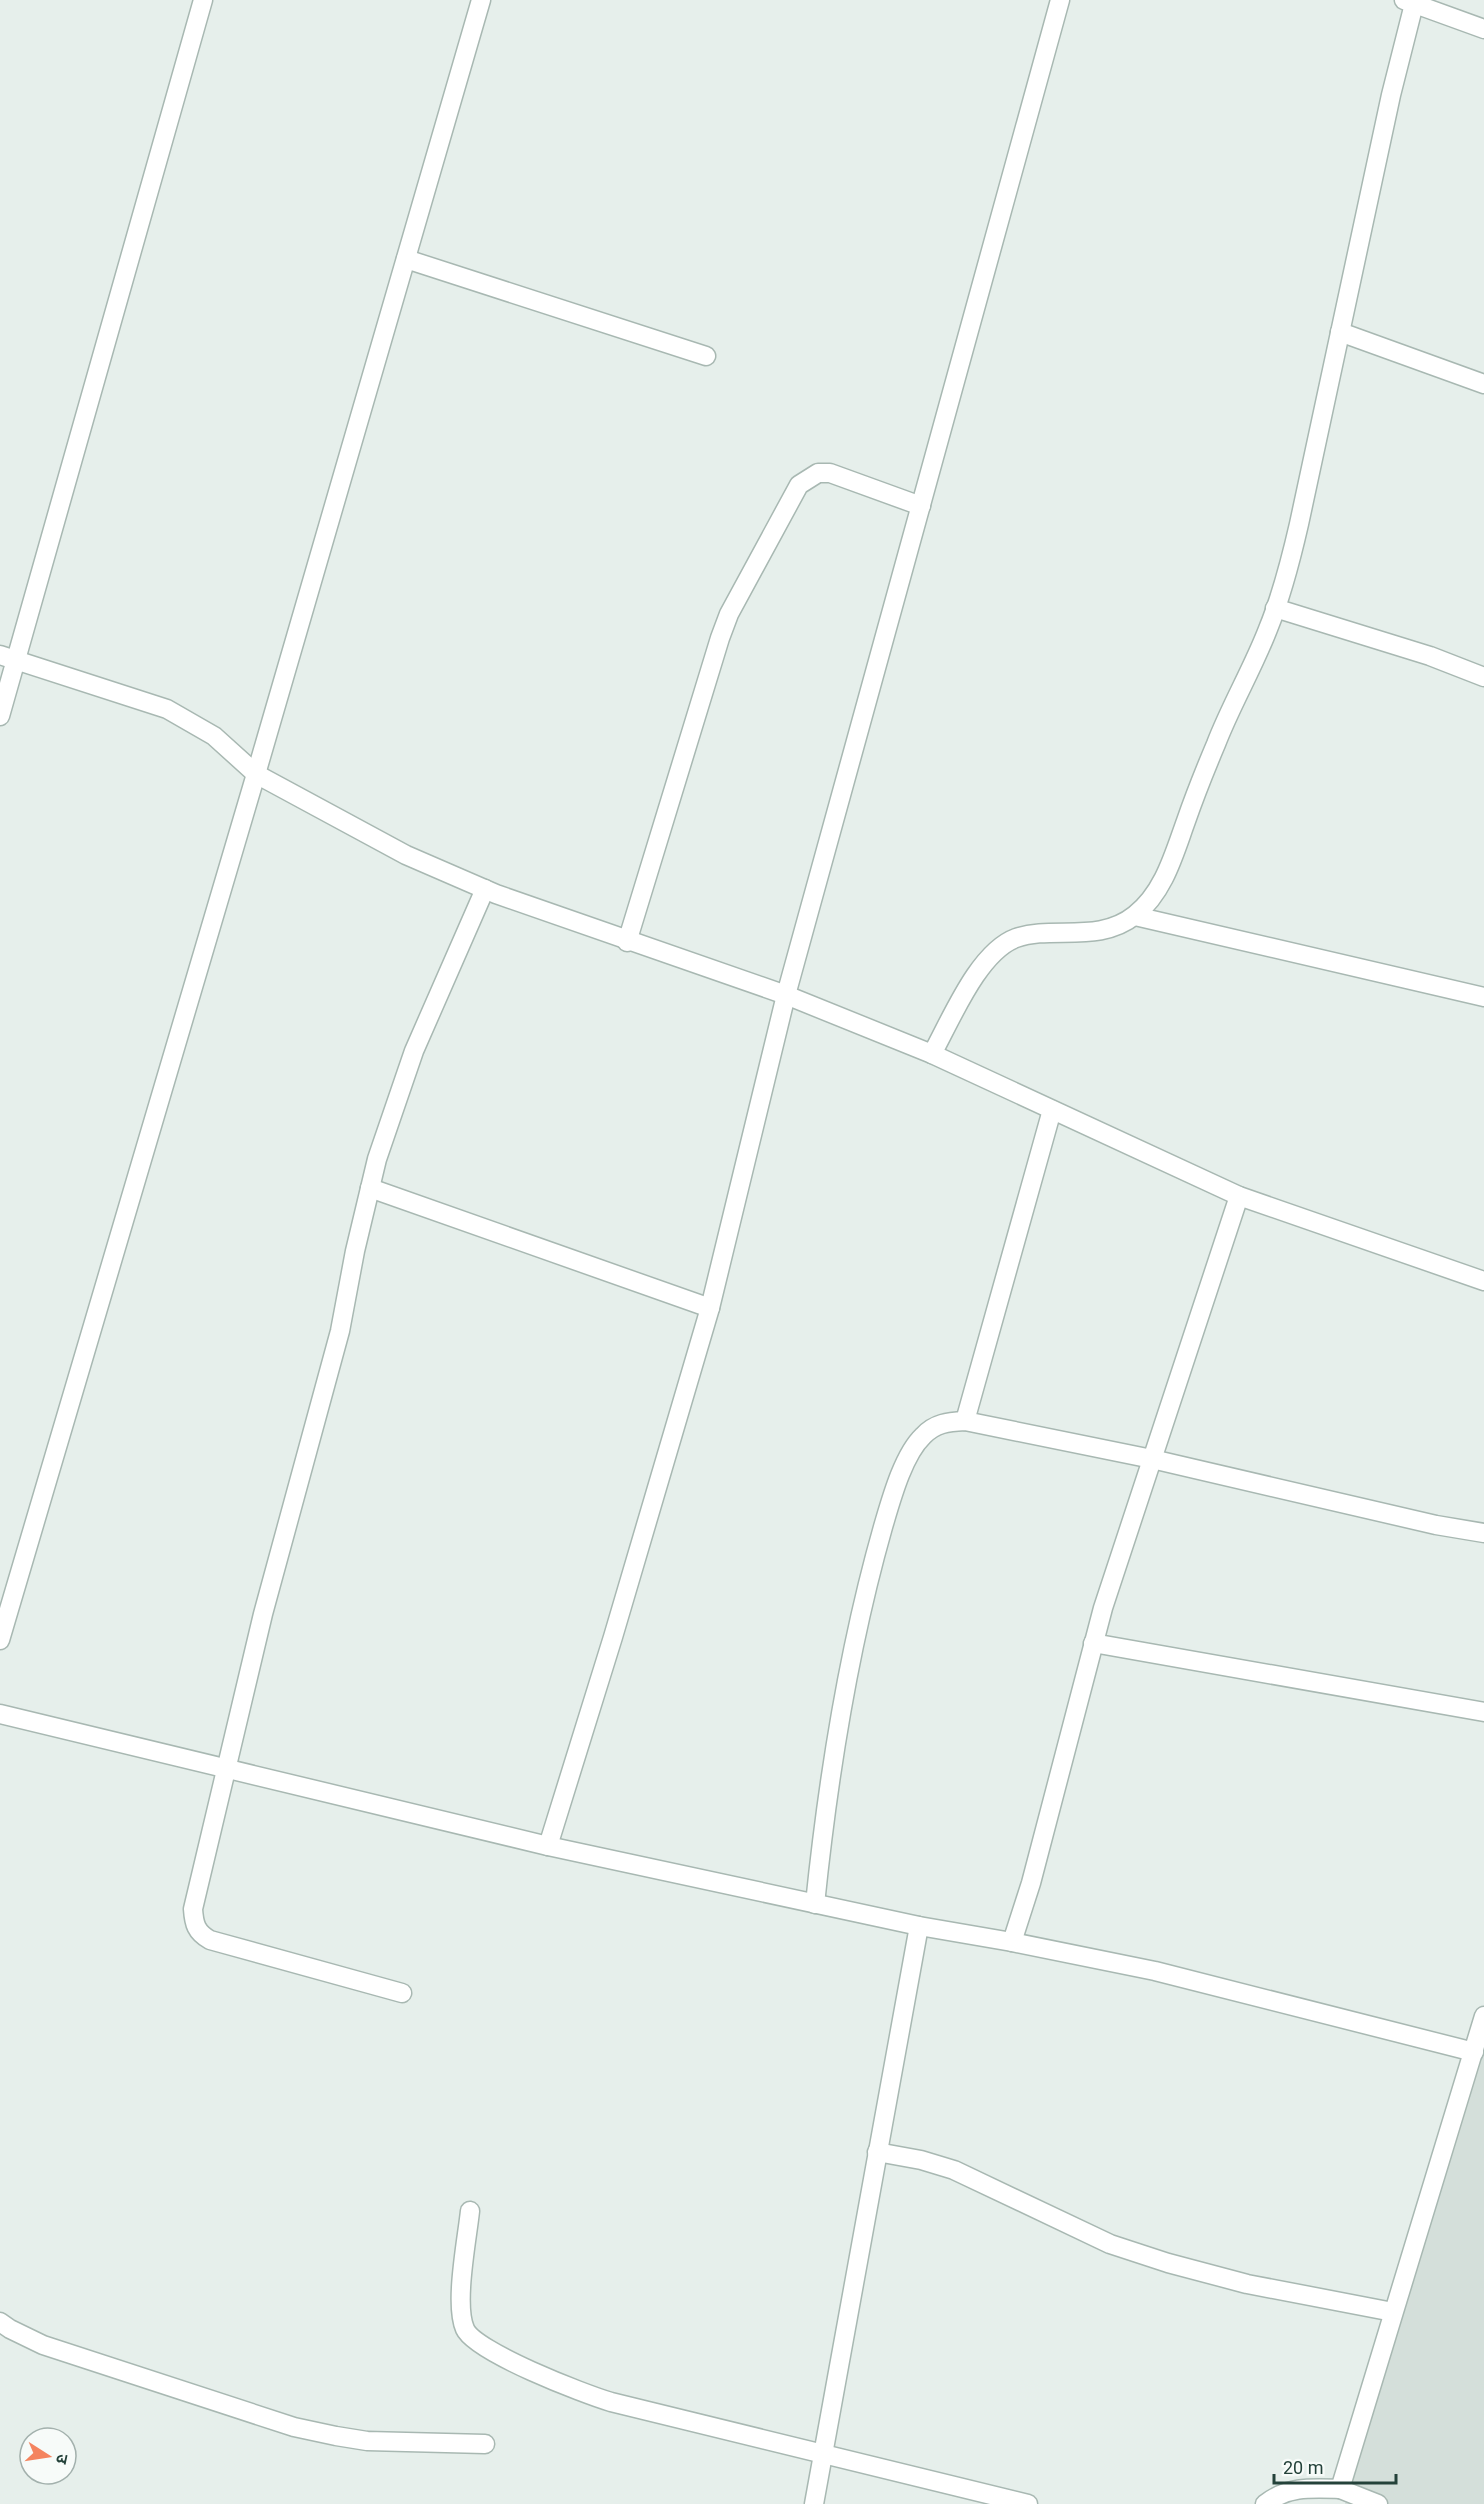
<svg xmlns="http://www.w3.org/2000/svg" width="1484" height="2504" viewBox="0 0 1484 2504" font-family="Roboto,'Noto Sans Devanagari',sans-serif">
<rect width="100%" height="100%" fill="#e6efeb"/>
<polygon fill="#d4dfda" points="1484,2040 1484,2504 1345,2504"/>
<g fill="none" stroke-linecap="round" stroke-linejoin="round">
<defs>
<g id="minor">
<polyline points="1404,0 1484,29"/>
<polyline points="406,259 706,356"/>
<polyline points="1340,332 1484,384"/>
<polyline points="1275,608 1430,656 1484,677"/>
<polyline points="0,655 167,709 214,736 256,774 406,855 496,894 786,995 932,1054 1239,1196 1484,1281"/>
<polyline points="0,716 203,0"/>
<polyline points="1135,916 1484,997"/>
<polyline points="627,942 720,638 729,614 799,485 818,473 830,473 921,506"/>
<path d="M932,1054C951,1020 978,952 1016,938C1053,925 1099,944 1135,915C1164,892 1174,854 1186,821C1195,795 1205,770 1216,744C1231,705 1253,668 1268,629C1282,595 1291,559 1299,524L1391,95L1415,0"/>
<polyline points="370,1188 710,1308"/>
<polyline points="965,1421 1052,1110"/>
<polyline points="0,1640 256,774 481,0"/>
<polyline points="1093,1643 1484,1712"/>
<polyline points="0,1714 548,1846 919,1926 1012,1942 1155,1971 1474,2052"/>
<polyline points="548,1846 613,1637 710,1308 786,995 1060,0"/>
<path d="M815,1904C828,1777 848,1650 883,1527C891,1500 903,1455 923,1436C935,1423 948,1422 965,1421L1152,1459L1436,1525L1484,1533"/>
<polyline points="1012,1942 1031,1883 1103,1608 1239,1196"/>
<path d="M402,1993L210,1940C196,1932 194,1924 193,1909L263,1614L340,1331L355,1251L377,1159L414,1051L485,889"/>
<polyline points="877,2152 921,2160 954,2170 1110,2244 1168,2263 1247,2284 1393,2312"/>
<path d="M470,2211C467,2240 454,2304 465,2329C475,2352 584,2394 611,2402L1028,2504"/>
<polyline points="0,2322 10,2329 43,2345 294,2427 336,2436 367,2441 485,2444"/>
<polyline points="814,2504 919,1926"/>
<path d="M1265,2504C1288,2486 1311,2488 1340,2489"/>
<polyline points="1378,2504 1340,2489 1484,2016"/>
</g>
</defs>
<use href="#minor" stroke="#a8b8b2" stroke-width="21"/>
<use href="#minor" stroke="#fff" stroke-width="18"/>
</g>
<g transform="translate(48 2456) rotate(102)"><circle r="28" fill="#f7fbf9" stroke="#a3b1ad" stroke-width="1.5"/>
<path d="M0-4.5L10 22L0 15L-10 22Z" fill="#f4845f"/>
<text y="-9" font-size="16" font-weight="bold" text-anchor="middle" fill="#24423a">उ</text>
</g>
<path d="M1274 2474v9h122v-9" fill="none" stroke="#24423a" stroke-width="3"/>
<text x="1283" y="2474" font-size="18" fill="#24423a" stroke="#f7fbf9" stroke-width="4.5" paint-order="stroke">20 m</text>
</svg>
